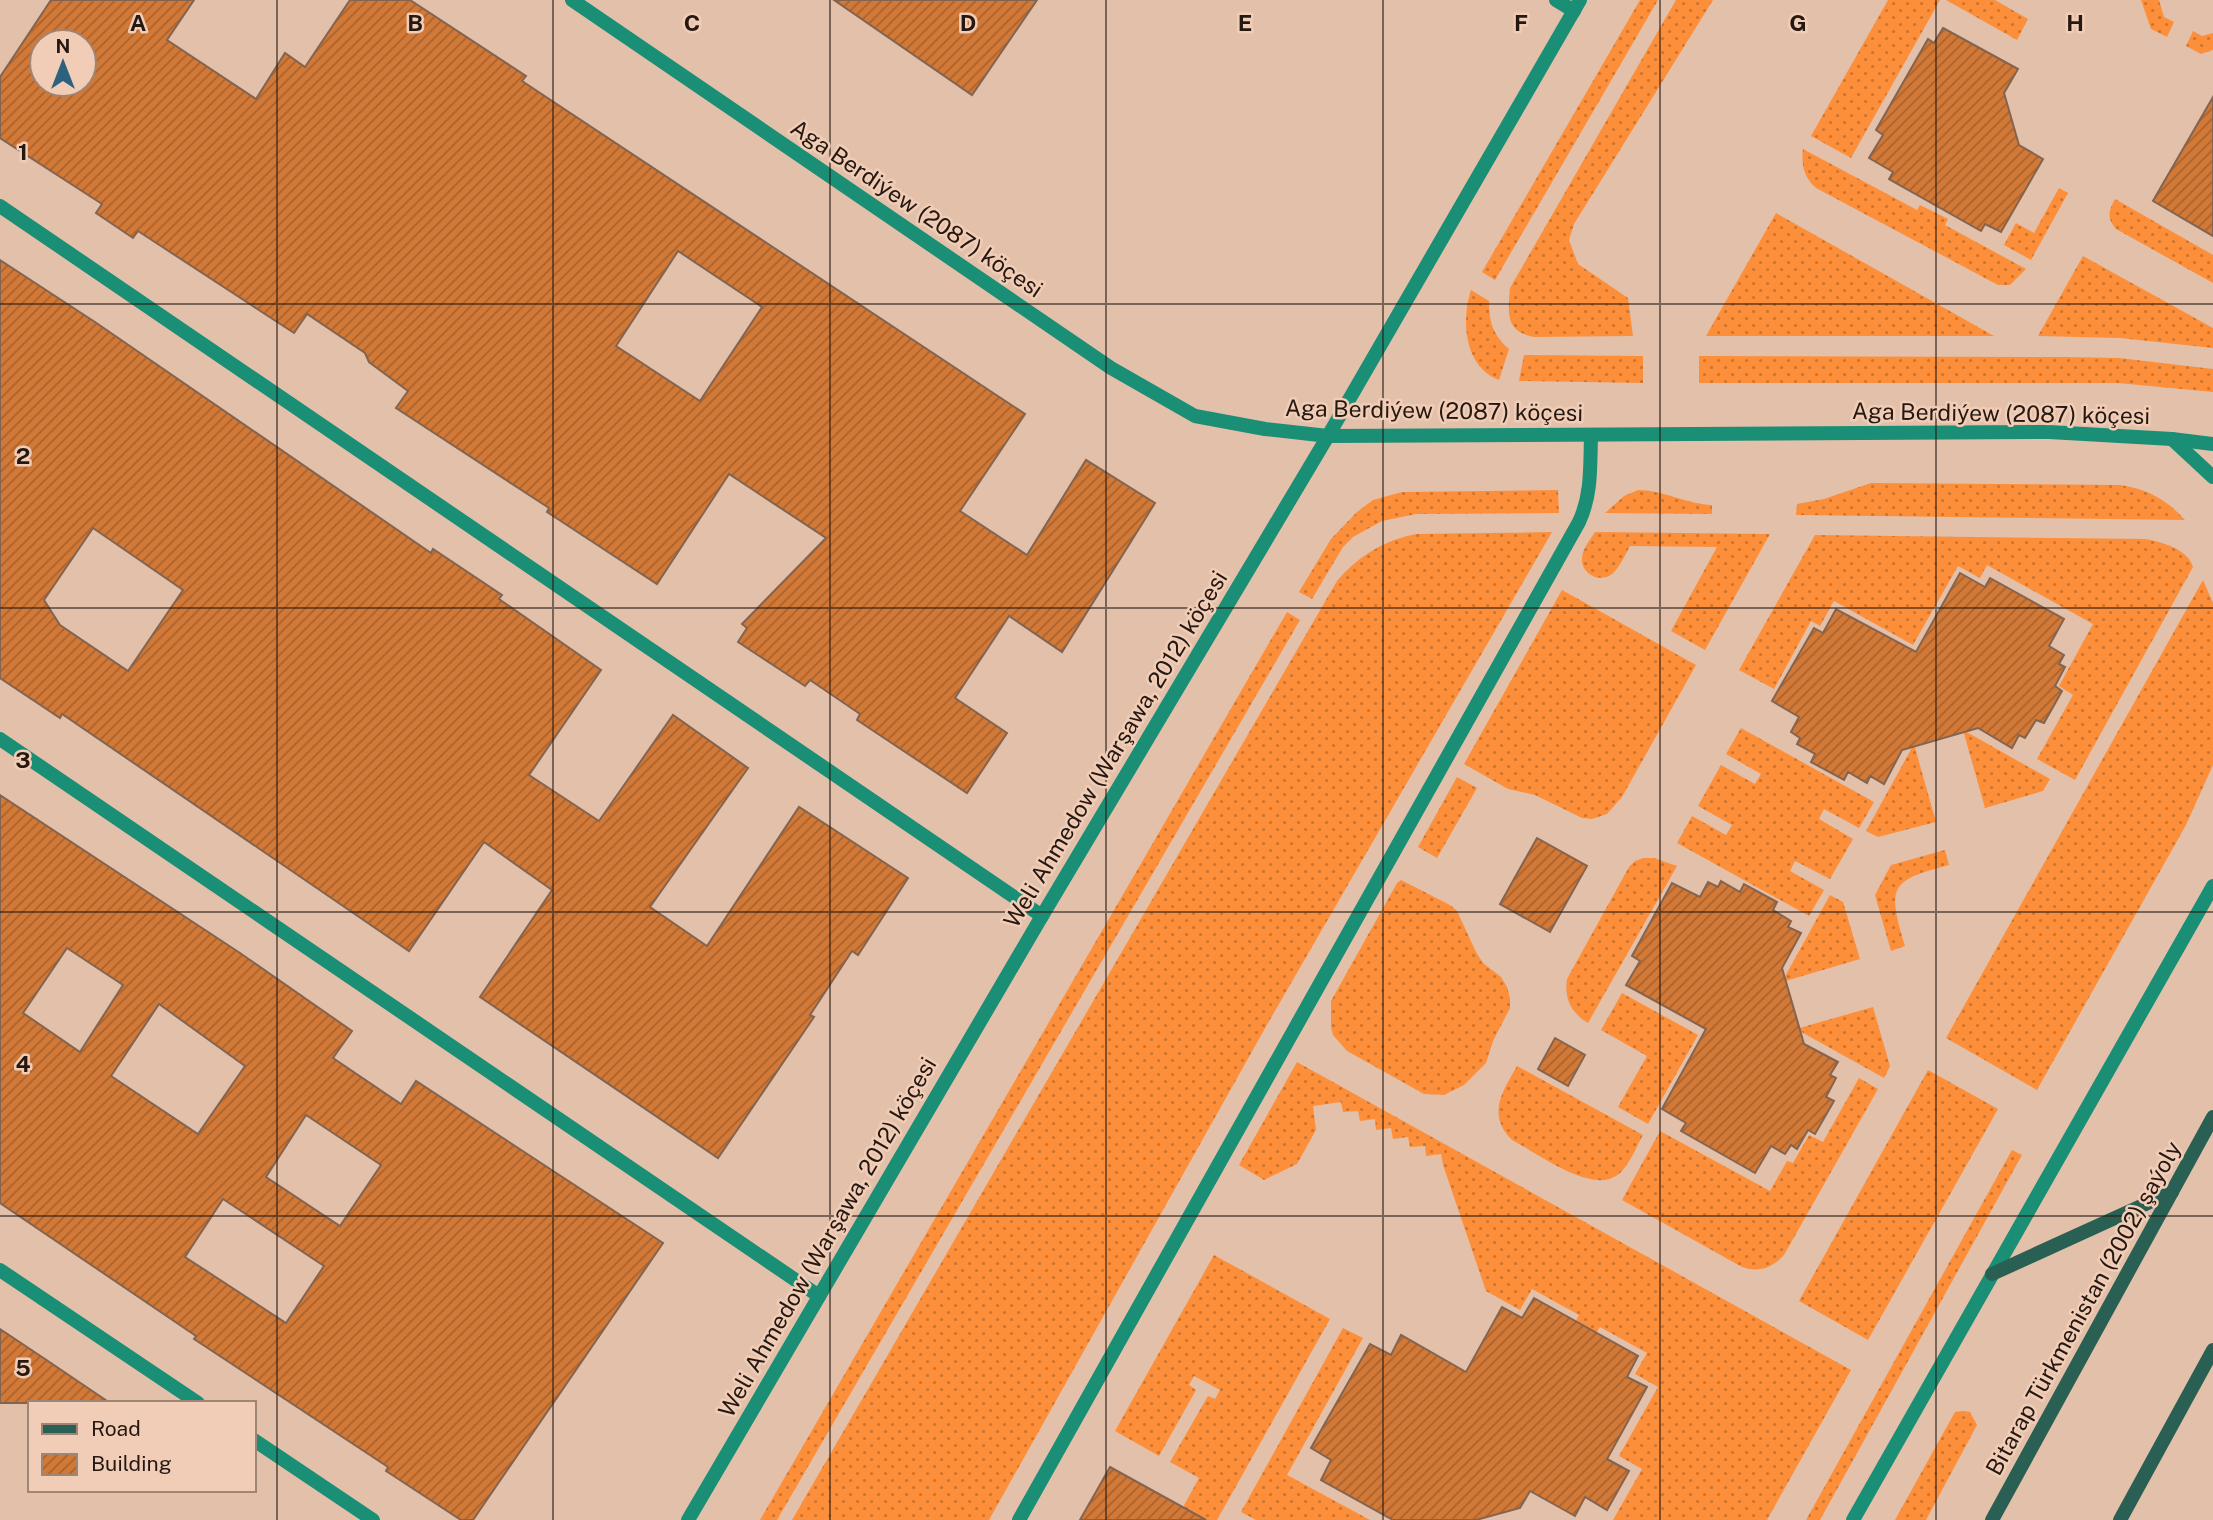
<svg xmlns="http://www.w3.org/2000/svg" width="2213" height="1520" viewBox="0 0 2213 1520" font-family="'Public Sans',sans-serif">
<defs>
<pattern id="grass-dots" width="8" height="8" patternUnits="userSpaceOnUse" patternTransform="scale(1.75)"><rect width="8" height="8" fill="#fd8f3a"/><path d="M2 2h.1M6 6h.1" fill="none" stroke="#cd742f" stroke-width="1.8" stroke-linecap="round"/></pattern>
<pattern id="building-hatch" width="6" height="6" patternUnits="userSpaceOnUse" patternTransform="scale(1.75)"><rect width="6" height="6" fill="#d27937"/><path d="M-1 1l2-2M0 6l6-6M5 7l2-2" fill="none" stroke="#aa622d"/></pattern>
</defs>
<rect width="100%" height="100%" fill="#e3c0aa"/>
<g fill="url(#grass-dots)">
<polygon points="1640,0 1658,0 1495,280 1482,272"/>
<path d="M1676,0H1713L1574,224L1569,240L1578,264L1628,298L1633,336L1534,337C1505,331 1508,313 1510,288Z"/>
<polygon points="1888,0 1940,0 1851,158 1811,136"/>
<polygon points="1946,0 1995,0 2028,19 2017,40"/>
<polygon points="2141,0 2159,0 2164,17 2174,22 2167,37 2151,29"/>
<polygon points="2193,31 2202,36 2213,33 2213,50 2201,54 2186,46"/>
<path d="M1803,149L1917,210L1920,205L1948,219L1945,225L2026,269L2010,285H1998L1816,188C1804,178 1801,164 1803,149Z"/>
<polygon points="2059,188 2068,193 2031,260 2004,245 2016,223 2034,233"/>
<path d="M2115,199L2213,255V283L2116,229C2106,218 2109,210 2115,199Z"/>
<polygon points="1776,213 1994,336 1706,336"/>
<polygon points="2083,256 2213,328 2213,348 2120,338 2038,336"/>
<path d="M1471,290L1489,301C1489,322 1493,335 1509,349L1499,380C1464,367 1461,320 1471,290Z"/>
<polygon points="1524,355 1643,356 1643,383 1519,381"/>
<polygon points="1699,356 2064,357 2119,358 2213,369 2213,392 2118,383 1699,383"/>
<path d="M1871,483L2120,485C2148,489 2167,500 2185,520L1796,515L1797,504L1824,499Z"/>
<polygon points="1558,490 1559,513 1416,514 1382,521 1353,537 1343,547 1312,599 1299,592 1331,539 1357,512 1373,500 1402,492"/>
<path d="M1638,490C1663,490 1686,504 1712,505V514L1605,513L1624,496Z"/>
<path d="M1552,532L1268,1023L989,1520H792L1337,581C1358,556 1385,540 1416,534Z"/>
<path d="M1595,532L1770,534L1705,650L1671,631L1717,547L1630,546C1625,555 1620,567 1612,574C1599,584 1580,573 1582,557C1583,548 1590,540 1595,532Z"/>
<path d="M1815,535L2145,539C2162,542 2188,549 2193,567L2075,780L2037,759L2073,695L2059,686L2093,624L1987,565L1980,578L1958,566L1913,645L1834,601L1820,626L1811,621L1774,689L1739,670Z"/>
<polygon points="2203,580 2213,603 2213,765 2186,825 2037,1090 1946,1038"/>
<polygon points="1562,590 1696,665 1622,797 1607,814 1592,819 1582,818 1535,795 1508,789 1464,764"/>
<polygon points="1287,612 1300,620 777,1520 760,1520"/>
<polygon points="1741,728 1874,802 1859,828 1824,809 1819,819 1853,839 1830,879 1795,861 1790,871 1824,890 1809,916 1677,843 1692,816 1726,835 1732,825 1698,806 1721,765 1755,784 1761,774 1726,754"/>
<polygon points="1963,730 2050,779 2043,791 1985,808"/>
<polygon points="1914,744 1936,822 1878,837 1866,831"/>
<polygon points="1457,777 1477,788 1437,858 1418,847"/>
<path d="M1945,850L1949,865C1888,881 1888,887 1905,946L1891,951L1875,895L1891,865Z"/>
<path d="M1644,858H1654L1677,866L1588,1023C1571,1013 1564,999 1567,979L1629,867L1635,861Z"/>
<polygon points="1401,880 1450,905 1457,911 1476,952 1483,963 1501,977 1507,987 1510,998 1510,1008 1493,1041 1486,1063 1464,1085 1444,1095 1424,1094 1347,1051 1333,1035 1331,1027 1331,1001 1397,883"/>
<polygon points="1830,895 1843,902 1860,959 1782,982"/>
<polygon points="1622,993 1698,1035 1648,1124 1618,1107 1647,1056 1601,1030"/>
<polygon points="1873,1007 1890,1066 1884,1078 1796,1029"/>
<polygon points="1297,1062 1851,1370 1767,1520 1613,1520 1642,1469 1619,1456 1658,1387 1635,1374 1647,1353 1600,1327 1587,1347 1568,1336 1579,1315 1532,1289 1520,1310 1486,1291 1443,1165 1441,1154 1426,1156 1425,1146 1410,1147 1408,1137 1393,1139 1391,1128 1376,1130 1375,1119 1360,1121 1358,1111 1343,1112 1341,1102 1313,1106 1316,1130 1297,1164 1264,1180 1239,1165"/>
<path d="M1517,1066L1643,1135C1636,1147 1628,1169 1616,1176C1589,1193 1537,1153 1512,1140C1486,1114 1503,1091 1517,1066Z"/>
<polygon points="1928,1070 1998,1109 1868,1340 1799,1301"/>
<path d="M1859,1078L1878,1089L1784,1255C1772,1268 1759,1273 1742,1267L1622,1200L1660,1131L1770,1191L1787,1161L1793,1163L1809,1135L1823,1142Z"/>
<polygon points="2012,1150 2022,1155 1820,1520 1806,1520"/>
<polygon points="1214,1255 1330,1319 1217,1520 1176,1520 1199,1478 1170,1462 1208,1396 1215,1399 1220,1390 1194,1376 1189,1385 1196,1390 1159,1456 1115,1431"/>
<polygon points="1343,1328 1363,1338 1287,1475 1370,1520 1256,1520 1241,1512"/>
<polygon points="1963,1411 1970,1412 1977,1425 1926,1520 1895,1520 1955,1412"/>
</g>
<g fill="url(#building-hatch)" stroke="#836450" stroke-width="2" fill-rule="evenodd">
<path d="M51,0H194L167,40L256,99L285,53L305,67L350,0H410L526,76L522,81L1025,414L960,511L1027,555L1086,460L1155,503L1062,652L1009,616L955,698L1007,733L967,793L857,720L860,714L810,680L805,686L738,642L747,628L742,624L826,538L729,474L657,584L547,512L549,508L396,408L408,391L369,362L365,353L307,314L294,333L138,231L133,238L96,213L102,204L0,138V77ZM42,42H84V84H42ZM678,251L762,307L700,401L616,346Z"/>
<polygon points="834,0 1037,0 972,95"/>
<polygon points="1943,28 2018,69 2004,93 2019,145 2043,159 2001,232 1985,224 1981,231 1889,179 1893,172 1869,158 1883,135 1876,130 1928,39 1934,43"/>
<polygon points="2213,97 2213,236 2153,201"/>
<path d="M0,260L95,322L431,553L433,549L502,595L499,599L601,670L529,775L599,821L673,715L748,768L650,907L707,946L799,807L908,878L858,955L852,951L810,1015L814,1017L718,1158L480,997L552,890L484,842L409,951L62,714L60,718L0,678ZM93,528L183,590L128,671L60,625L44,600Z"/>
<polygon points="1960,573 1985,587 1990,578 2064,619 2049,646 2064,655 2059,664 2065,667 2055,686 2062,691 2044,723 2036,720 2025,738 2019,735 2012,748 1978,728 1902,750 1884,784 1870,776 1867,783 1848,772 1844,780 1811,762 1815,754 1797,744 1800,738 1791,732 1799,717 1772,701 1814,628 1823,633 1836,609 1916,652"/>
<path d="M0,795L240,953L352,1031L333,1058L401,1104L416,1081L663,1243L473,1520H461L386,1471L388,1467L194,1339L196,1336L0,1203ZM67,948L123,985L80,1052L23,1013ZM159,1004L245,1066L198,1134L111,1076ZM306,1115L381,1165L340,1226L266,1177ZM223,1199L324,1266L286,1323L185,1257Z"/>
<polygon points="1537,838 1587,866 1550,932 1500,904"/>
<polygon points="1721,881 1740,892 1744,884 1777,902 1773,910 1791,921 1788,927 1801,933 1782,968 1804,1044 1838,1062 1830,1075 1836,1078 1826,1097 1834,1101 1815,1134 1808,1130 1797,1149 1791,1145 1785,1154 1771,1146 1755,1173 1681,1131 1686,1123 1662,1109 1706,1029 1626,985 1640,961 1632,956 1672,883 1700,897 1708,882 1718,887"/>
<polygon points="1555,1038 1585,1055 1568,1086 1538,1069"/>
<polygon points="1534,1298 1638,1356 1627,1377 1647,1387 1607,1459 1629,1471 1607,1510 1585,1497 1575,1516 1530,1491 1520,1508 1476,1520 1393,1520 1321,1480 1331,1460 1311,1448 1370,1344 1391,1355 1401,1335 1466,1372 1502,1307 1522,1318"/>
<polygon points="0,1329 45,1359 110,1403 0,1403"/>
<polygon points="1110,1467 1206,1520 1080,1520"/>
</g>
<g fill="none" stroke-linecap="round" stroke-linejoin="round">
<g stroke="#1b8e76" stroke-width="14">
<polyline points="1556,0 1574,11"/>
<path d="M1019,1520L1579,522C1592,494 1590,466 1591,436"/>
</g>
<g stroke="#1b8e76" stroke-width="14">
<polyline points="0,206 1042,916"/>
<polyline points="2172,439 2213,477"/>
<polyline points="0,739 819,1296"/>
<polyline points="0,1270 198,1403"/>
<polyline points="254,1440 373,1520"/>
<polyline points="1853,1520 2213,886"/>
</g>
<g stroke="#1b8e76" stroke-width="14">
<polyline points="572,0 1111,368 1195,416 1265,429 1328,436 2049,432 2172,439 2213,444"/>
<polyline points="688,1520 1042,916 1328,436 1580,0"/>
</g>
<g stroke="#2a6053" stroke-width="14">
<polyline points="1992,1274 2172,1192"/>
<polyline points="1992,1520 2213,1117"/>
<polyline points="2120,1520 2213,1350"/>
</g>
</g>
<path fill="none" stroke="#241810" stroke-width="2" stroke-opacity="0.55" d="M277,0V1520M553,0V1520M830,0V1520M1106,0V1520M1383,0V1520M1660,0V1520M1936,0V1520M0,304H2213M0,608H2213M0,912H2213M0,1216H2213"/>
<g text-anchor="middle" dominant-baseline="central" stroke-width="5" stroke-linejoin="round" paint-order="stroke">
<g font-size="23" fill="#241810" stroke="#f1cdb7">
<text transform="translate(917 208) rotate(34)">Aga Berdiýew (2087) köçesi</text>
<text transform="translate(1434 410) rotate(1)">Aga Berdiýew (2087) köçesi</text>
<text transform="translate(2001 413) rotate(1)">Aga Berdiýew (2087) köçesi</text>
<text transform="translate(1115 749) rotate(-59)">Weli Ahmedow (Warşawa, 2012) köçesi</text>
<text transform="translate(827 1237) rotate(-60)">Weli Ahmedow (Warşawa, 2012) köçesi</text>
<text transform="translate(2083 1308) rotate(-61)">Bitarap Türkmenistan (2002) şaýoly</text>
</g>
</g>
<g font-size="23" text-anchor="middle" font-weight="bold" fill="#241810" stroke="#f1cdb7" stroke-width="5" stroke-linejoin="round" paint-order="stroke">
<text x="138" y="31">A</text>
<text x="415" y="31">B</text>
<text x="692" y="31">C</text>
<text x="968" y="31">D</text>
<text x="1245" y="31">E</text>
<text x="1521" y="31">F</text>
<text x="1798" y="31">G</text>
<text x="2075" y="31">H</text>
<text x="23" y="160">1</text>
<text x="23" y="464">2</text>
<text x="23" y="768">3</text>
<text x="23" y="1072">4</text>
<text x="23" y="1376">5</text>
</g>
<rect x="28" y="1401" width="228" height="91" fill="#f1cdb7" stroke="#9f8574" stroke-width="2"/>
<rect x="42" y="1424" width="35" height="10" fill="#2a6053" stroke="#9f8574" stroke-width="2"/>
<text x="91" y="1436" font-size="21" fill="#241810">Road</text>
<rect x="42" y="1454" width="35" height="21" fill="url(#building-hatch)" stroke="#9f8574" stroke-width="2"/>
<text x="91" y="1471" font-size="21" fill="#241810">Building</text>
<g transform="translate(63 63)"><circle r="33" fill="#f1cdb7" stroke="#9f8574" stroke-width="2"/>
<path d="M0-5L12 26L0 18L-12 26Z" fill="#2d627e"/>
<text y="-10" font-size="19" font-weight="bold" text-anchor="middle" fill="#241810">N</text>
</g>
</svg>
